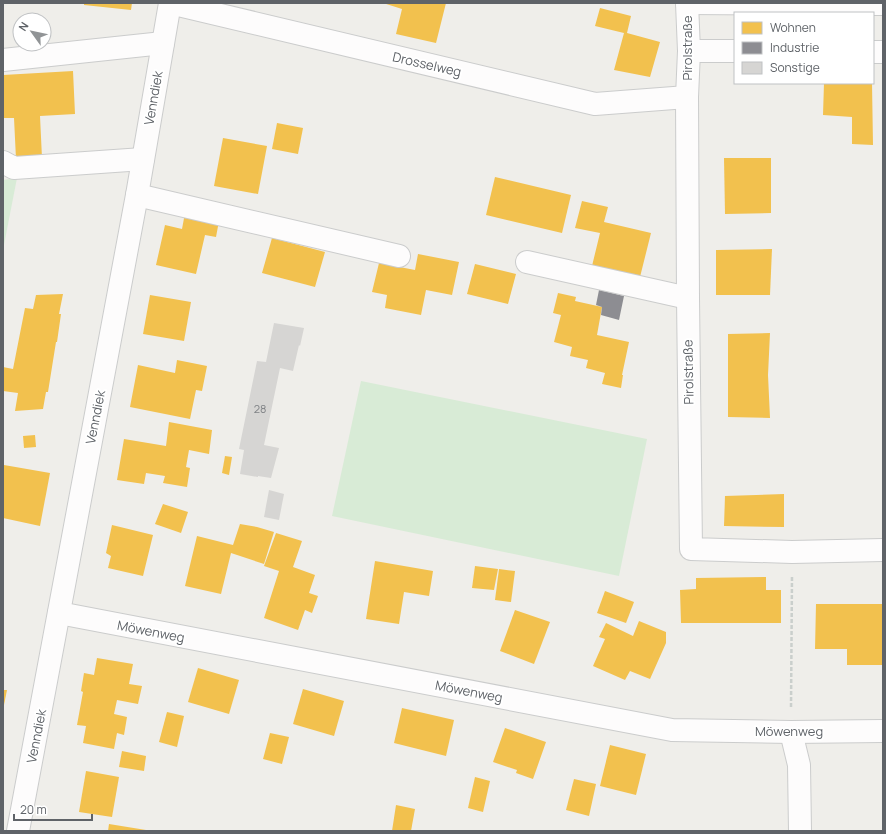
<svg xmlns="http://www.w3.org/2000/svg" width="886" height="834" viewBox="0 0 886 834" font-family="Manrope,sans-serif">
<rect width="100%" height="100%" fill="#efeeea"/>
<g fill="#d8ebd6">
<polygon points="17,178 3,250 3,180"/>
<polygon points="361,381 647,439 619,576 332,516"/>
</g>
<g fill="#f2c14e">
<polygon points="84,3 132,3 131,10 84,5"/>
<polygon points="383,3 446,3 436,43 396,34 402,9"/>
<polygon points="600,8 631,16 627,33 660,42 650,77 614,70 624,33 595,26"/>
<polygon points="73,71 75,114 40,116 42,158 16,159 14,118 3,118 3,75"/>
<polygon points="824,83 872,83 873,145 852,144 852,117 823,115"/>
<polygon points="277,123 303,128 298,154 272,149"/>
<polygon points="223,138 267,146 258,194 214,186"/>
<polygon points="724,158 771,158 771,213 725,214"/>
<polygon points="495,177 571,195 562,233 486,215"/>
<polygon points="582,201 608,207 604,222 651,233 640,277 592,266 600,233 575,228"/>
<polygon points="185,213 219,221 216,237 205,235 196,274 156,265 165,225 182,229"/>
<polygon points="272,238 325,252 315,287 262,273"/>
<polygon points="772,249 770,295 716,295 716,250"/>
<polygon points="418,254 459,262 452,295 426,290 421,315 385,308 387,295 372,292 379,263 415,270"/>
<polygon points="475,264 516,274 508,304 467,294"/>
<polygon points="558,293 576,297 575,301 602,307 597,335 629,342 622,375 623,375 621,388 602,384 605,373 586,368 588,360 570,356 572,347 554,342 561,315 553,313"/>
<polygon points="63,294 59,314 61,314 57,342 56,342 48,392 46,392 43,409 15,411 18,393 3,391 3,367 13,369 25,308 33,309 36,295"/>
<polygon points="150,295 191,302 184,341 143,334"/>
<polygon points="770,333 768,375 770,418 728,417 728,334"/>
<polygon points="177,360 207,366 202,391 196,390 190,419 130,407 138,365 175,373"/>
<polygon points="169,422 212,430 209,454 189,450 186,467 190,468 187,487 163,483 165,476 146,473 144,484 117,480 124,439 166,446"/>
<polygon points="35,435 36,447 24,448 23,436"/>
<polygon points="225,456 232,457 229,475 222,473"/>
<polygon points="4,465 50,473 40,526 3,518 3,471"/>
<polygon points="784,494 784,527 724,526 725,496"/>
<polygon points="163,504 188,512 181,533 155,524"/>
<polygon points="240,524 257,527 274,532 264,564 231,553 221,594 185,586 197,536 233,545"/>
<polygon points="112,525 153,535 143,576 108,568 111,556 106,553"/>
<polygon points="276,533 302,541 293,567 315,575 309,593 318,596 312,613 305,610 298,630 264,618 279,571 264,566"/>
<polygon points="375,561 433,571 429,596 404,592 399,624 366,619"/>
<polygon points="475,566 498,569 494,590 472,588"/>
<polygon points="499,569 515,571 511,602 495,600"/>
<polygon points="766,577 766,590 781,590 781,623 681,623 680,590 696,589 696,578"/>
<polygon points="605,591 634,602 626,623 597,613"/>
<polygon points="816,604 883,604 883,665 847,665 847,649 815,649"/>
<polygon points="515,610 550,622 534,664 500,651"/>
<polygon points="639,621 666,632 666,643 650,679 630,671 625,680 593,666 605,639 599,637 606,623 633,636"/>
<polygon points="97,658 133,664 129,684 142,686 138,704 117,700 114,714 127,717 124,735 117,733 114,749 83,743 86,726 77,725 83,692 81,691 84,673 94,675"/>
<polygon points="198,668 239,680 229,714 188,702"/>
<polygon points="303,689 344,701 334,736 293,724"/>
<polygon points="3,690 7,690 4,705 3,705"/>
<polygon points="402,708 454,720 446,756 394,743"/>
<polygon points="167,712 184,716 177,747 159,742"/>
<polygon points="505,728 546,742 533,779 516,773 517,770 493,762"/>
<polygon points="270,733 289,737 282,764 263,759"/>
<polygon points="610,745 646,754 636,795 600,786"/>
<polygon points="122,751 146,756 144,771 119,767"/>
<polygon points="86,771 119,777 112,817 79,812"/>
<polygon points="475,777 490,781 483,812 468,808"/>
<polygon points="574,779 596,784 589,816 566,810"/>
<polygon points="396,805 415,809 411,831 392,831"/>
<polygon points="109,824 146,830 145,831 108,831"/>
</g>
<polygon fill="#8d8d92" points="599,290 624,296 619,320 601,315 602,307 596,305"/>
<g fill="#d6d5d3">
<polygon points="274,323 304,328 300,346 299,345 293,371 280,368 264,445 279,448 271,478 258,476 258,477 240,474 244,450 239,449 257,361 266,362"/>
<polygon points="269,490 284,494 279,520 264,517"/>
</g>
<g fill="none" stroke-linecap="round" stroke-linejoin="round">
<defs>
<g id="minor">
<polyline points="170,3 595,104 687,97"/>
<polyline points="687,3 689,51 687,97 688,298 691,549 792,552 883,550"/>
<polyline points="687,3 883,4"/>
<polyline points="689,51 735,51"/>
<polyline points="873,52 883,52"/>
<polyline points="3,60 163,43"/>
<polyline points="3,162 14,168 143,159"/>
<polyline points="137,195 399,256"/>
<polyline points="527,262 688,298"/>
<polyline points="59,613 672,730 791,732 883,731"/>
<polyline points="791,732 799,765 800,831"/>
<polyline points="18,831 137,195 170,3"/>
</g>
</defs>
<use href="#minor" stroke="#cbcccc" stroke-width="24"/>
<polyline stroke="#cacfcc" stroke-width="2.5" stroke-dasharray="4 2" stroke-linecap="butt" points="791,707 792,576"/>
<use href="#minor" stroke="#fdfcfc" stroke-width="22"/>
</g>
<g text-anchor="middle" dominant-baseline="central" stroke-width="4" stroke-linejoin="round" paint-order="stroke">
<g font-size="11" fill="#7e8184">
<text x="260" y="408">28</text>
</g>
<g font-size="13" fill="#5f6368" stroke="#fff">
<text transform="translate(687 48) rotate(-90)">Pirolstraße</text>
<text transform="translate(427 64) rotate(13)">Drosselweg</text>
<text transform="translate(153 98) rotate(-80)">Venndiek</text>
<text transform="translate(688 372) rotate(-91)">Pirolstraße</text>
<text transform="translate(95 417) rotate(-79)">Venndiek</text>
<text transform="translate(151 631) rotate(11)">Möwenweg</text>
<text transform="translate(469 691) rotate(11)">Möwenweg</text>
<text x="789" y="731">Möwenweg</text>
<text transform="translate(36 736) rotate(-79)">Venndiek</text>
</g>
</g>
<rect width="886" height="834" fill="none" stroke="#5f6368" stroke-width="8"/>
<rect x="734" y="12" width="140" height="72" fill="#ffffff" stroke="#bfc1c3"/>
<rect x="742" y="22" width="20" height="12" fill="#f2c14e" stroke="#bfc1c3"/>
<text x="770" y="32" font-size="12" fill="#5f6368">Wohnen</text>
<rect x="742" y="42" width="20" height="12" fill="#8d8d92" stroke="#bfc1c3"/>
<text x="770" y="52" font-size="12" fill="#5f6368">Industrie</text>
<rect x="742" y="62" width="20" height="12" fill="#d6d5d3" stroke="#bfc1c3"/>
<text x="770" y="72" font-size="12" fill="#5f6368">Sonstige</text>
<g transform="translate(32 32) rotate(303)"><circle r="19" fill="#ffffff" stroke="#bfc1c3"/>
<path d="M0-3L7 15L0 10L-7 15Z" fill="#919496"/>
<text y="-6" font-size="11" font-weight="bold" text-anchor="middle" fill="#5f6368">N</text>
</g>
<path d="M14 814v6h78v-6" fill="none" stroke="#5f6368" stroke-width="2"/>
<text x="20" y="814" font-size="12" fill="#5f6368" stroke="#ffffff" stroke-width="3" paint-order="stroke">20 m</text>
</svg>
